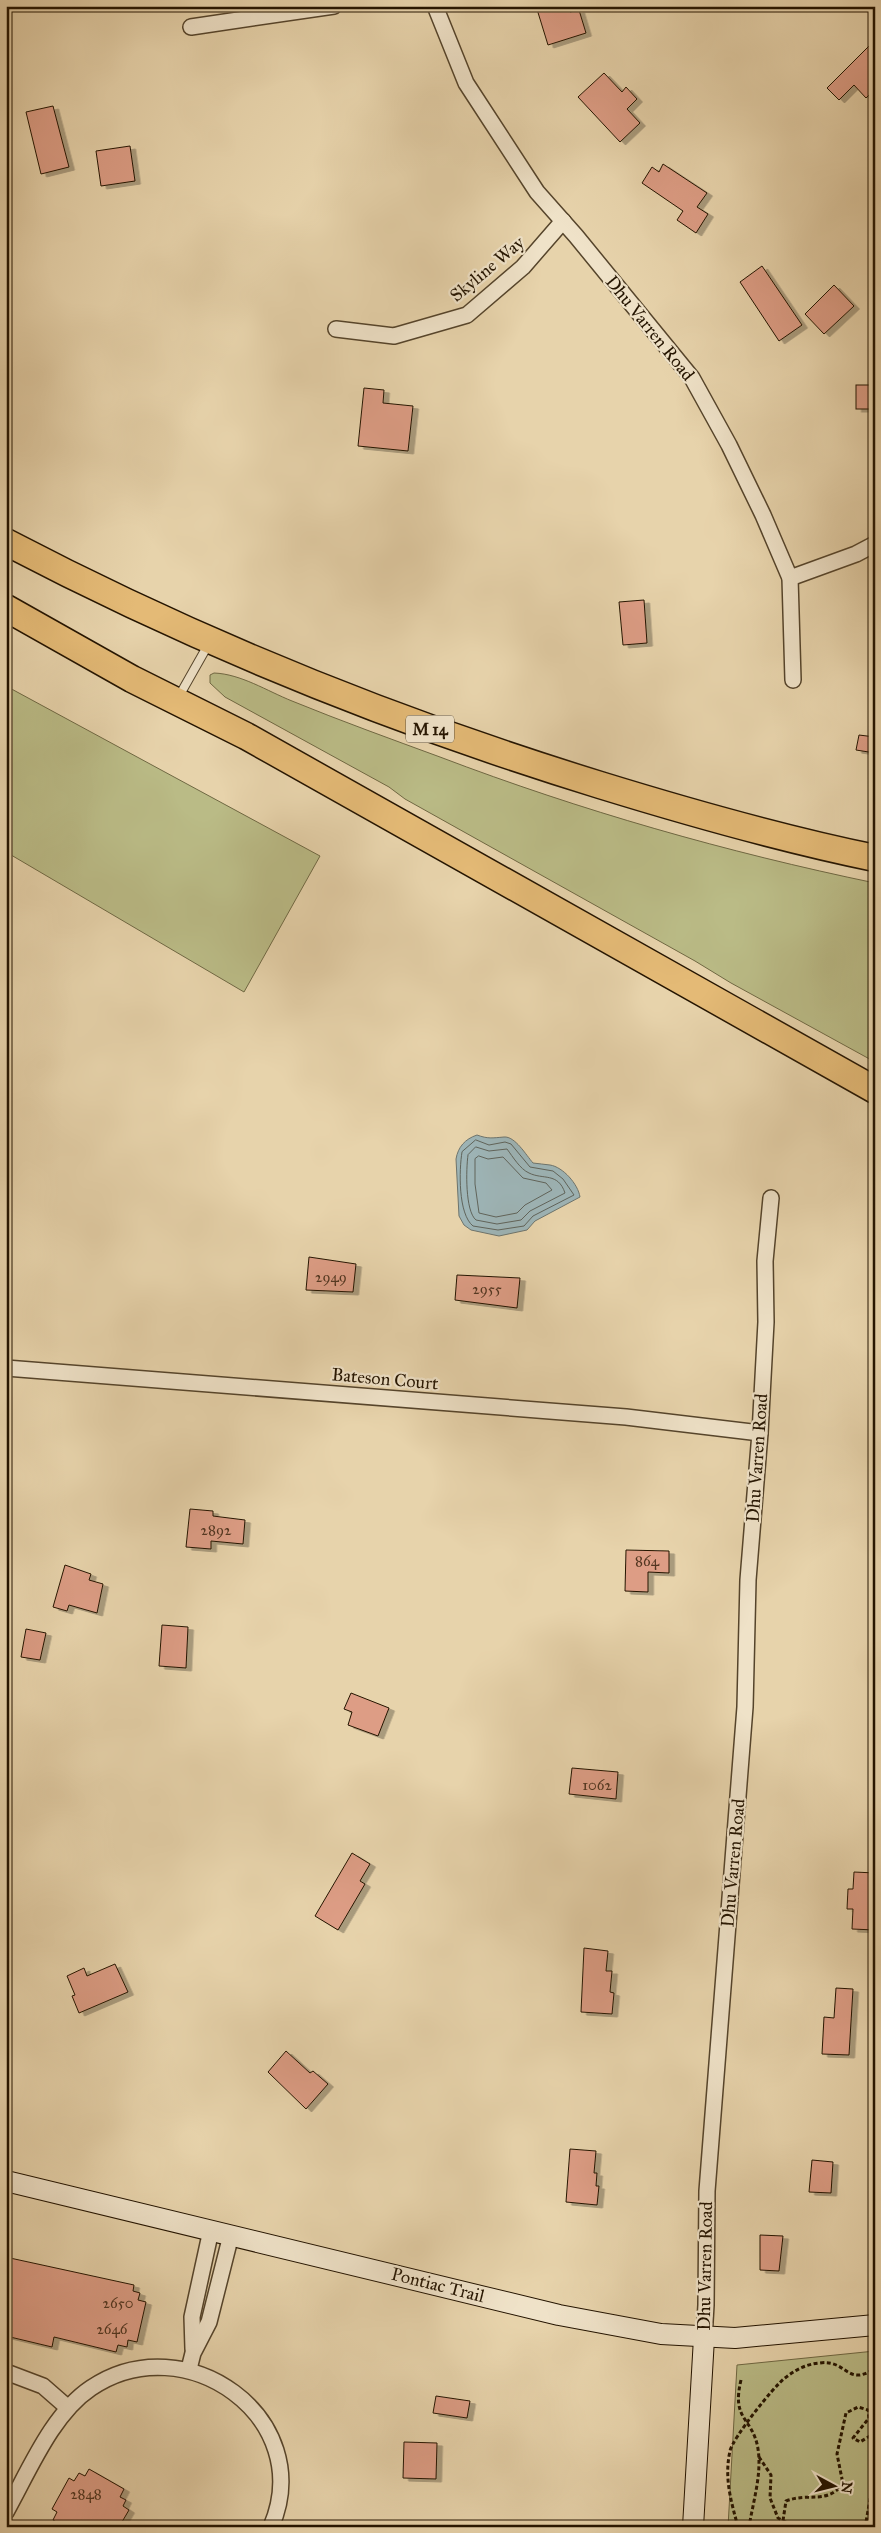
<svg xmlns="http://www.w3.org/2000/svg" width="881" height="2533" viewBox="0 0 881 2533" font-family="'IM FELL Great Primer',serif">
<defs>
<filter id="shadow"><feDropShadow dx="5.5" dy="3" stdDeviation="0" flood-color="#0004"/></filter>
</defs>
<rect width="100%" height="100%" fill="#e7d3ab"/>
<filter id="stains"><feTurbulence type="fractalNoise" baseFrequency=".004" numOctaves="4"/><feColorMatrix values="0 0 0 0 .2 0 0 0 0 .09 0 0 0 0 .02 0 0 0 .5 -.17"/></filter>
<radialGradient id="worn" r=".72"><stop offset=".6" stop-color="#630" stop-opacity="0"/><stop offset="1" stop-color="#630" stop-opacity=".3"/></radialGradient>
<g fill="#babb86" stroke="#6f6843">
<path d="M214,673C241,674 267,691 292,701C341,721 391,739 440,757C582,811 726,852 875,883V1062L731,983L695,961L405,799L389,787L225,697L210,683V675Z"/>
<polygon points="6,686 320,856 244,992 6,852"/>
<polygon points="875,2351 875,2527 728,2527 737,2365"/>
</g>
<path fill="#9db4b6" stroke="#6d746d" d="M477,1135C488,1139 492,1138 504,1137C515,1136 526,1155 533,1163C539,1164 544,1164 550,1165C563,1167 578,1184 580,1197L535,1221L527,1230L499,1236L471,1230L464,1225L459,1216L456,1159C458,1147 465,1139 477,1135Z"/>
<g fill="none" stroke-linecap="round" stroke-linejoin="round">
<g stroke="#60645b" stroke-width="1">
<path d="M476,1140L489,1145L505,1142L511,1144L530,1167L553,1171L563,1179L574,1195L533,1216L524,1226L498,1230L473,1226C458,1214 459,1170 462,1152Z"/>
<path d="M476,1147L489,1151L507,1149C513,1157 520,1169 529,1173C543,1180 558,1172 565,1193L530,1211L521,1220L497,1224L476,1220C465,1211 466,1169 468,1155Z"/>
<polygon points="479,1156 488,1159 503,1157 523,1178 546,1183 552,1190 525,1205 517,1213 496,1217 479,1213 475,1184 475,1159"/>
</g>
</g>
<g fill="#dd9d85" stroke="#241400" filter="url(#shadow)">
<polygon points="536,6 568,6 570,12 579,10 586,33 548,45"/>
<polygon points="875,40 875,89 866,98 854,85 839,100 827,88"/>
<polygon points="604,73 622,92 626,87 637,99 627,109 640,123 620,142 578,97"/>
<polygon points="53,106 69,167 41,174 26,112"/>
<polygon points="130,146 135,181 101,186 96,151"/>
<polygon points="663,164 707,193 697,207 708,214 696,233 677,220 683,211 642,183 652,167 659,172"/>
<polygon points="762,266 802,325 779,341 740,282"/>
<polygon points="834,285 854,306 824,334 805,314"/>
<rect x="856" y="385" width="19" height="24"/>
<polygon points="364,388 384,390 383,403 413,406 408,451 358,446"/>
<polygon points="644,600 647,643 623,645 619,602"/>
<polygon points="859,735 875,737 875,753 856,750"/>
<polygon points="309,1257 356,1264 353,1292 306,1290"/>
<polygon points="457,1275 520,1278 517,1308 455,1300"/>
<polygon points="190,1509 213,1511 213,1516 245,1520 243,1544 211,1541 211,1549 186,1547"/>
<polygon points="626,1550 669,1551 669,1573 648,1572 648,1592 625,1591"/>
<polygon points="65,1565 91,1574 89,1580 103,1584 97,1613 69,1605 67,1611 53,1607"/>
<polygon points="162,1625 188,1627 186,1668 159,1666"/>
<polygon points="26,1629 46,1633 40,1660 21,1657"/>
<polygon points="351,1693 389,1708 378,1736 348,1725 352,1712 344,1709"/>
<polygon points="572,1768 618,1772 616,1799 569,1794"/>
<polygon points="352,1853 370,1864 360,1881 365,1884 338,1930 315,1916"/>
<polygon points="854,1872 875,1873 875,1930 852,1929 853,1909 847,1909 848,1889 853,1889"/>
<polygon points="584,1948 608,1951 606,1971 612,1971 610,1992 614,1993 612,2014 581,2012"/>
<polygon points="115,1964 128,1992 79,2013 72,1996 75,1995 67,1976 84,1968 87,1976"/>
<polygon points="836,1988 853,1989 849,2055 822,2054 824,2017 834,2018"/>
<polygon points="286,2051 310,2073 313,2071 328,2084 306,2109 268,2072"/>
<polygon points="570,2149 596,2151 594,2173 597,2173 596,2186 599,2186 597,2205 566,2202"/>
<polygon points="812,2160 833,2162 831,2193 809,2192"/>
<polygon points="760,2235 783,2236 779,2271 760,2270"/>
<polygon points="10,2258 134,2285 133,2291 140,2293 138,2300 146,2302 137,2342 128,2340 127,2347 118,2345 116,2352 54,2337 52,2347 6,2336 6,2272"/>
<polygon points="436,2396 470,2401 467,2418 433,2413"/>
<polygon points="404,2442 437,2443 436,2479 403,2478"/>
<polygon points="89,2469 124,2489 120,2497 126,2500 123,2506 129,2510 119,2527 65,2527 53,2520 57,2512 52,2509 69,2478 74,2481 79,2473 85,2476"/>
</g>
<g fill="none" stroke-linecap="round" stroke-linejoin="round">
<defs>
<polyline id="service" points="178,698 208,645"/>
<g id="minor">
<polyline points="435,6 466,83 537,192 576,236 692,378 729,445 763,515 790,578 793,680"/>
<polyline points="191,27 334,6"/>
<polyline points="336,329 394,336 467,315 523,267 563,221"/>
<polyline points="790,578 856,554 875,544"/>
<polyline points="6,1368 626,1417 760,1433"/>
<polyline points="704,2338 706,2305 707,2191 745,1707 748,1580 760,1433 766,1322 765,1261 771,1198"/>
<polyline points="193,2349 192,2317 211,2230"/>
<polyline points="189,2369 193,2353 209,2322 231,2235"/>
<polyline points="6,2372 43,2386 67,2407"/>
<path d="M6,2512C29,2471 52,2414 91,2388C185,2324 318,2418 271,2527"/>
</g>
<g id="secondary">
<polyline points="6,2181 559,2315 661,2334 735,2338 875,2325"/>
<polyline points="693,2527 704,2338"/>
</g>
<g id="motorway">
<path d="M6,542C197,642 395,722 600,785C691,813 782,839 875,858"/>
<polyline points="6,608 132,679 246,736 875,1090"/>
</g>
</defs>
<use href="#service" stroke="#55442b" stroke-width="10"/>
<use href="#minor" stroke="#55442b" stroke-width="18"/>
<use href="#secondary" stroke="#241400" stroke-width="22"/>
<use href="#motorway" stroke="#241400" stroke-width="29"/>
<g stroke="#241400" stroke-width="3" stroke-dasharray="4 2.5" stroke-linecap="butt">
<path d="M741,2380C731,2421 753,2417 758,2449C762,2474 753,2502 749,2527"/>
<polyline points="759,2457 771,2475 770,2498 778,2518 795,2527"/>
<path d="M738,2527C731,2501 724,2478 730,2451C732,2439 774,2386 785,2378C795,2370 806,2364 820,2363C847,2359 847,2388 875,2368"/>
<path d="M782,2527L786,2501C810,2492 825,2505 843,2484L837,2454L846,2413L858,2407L868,2410L869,2418L853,2438L860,2442L875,2433"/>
<polyline points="797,2527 833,2524"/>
<path d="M828,2527C841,2523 853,2527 866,2522L875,2471"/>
</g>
<use href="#service" stroke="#efe2c8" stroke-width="8"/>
<use href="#minor" stroke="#efe2c8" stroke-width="15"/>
<use href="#secondary" stroke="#efe2c8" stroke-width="20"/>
<use href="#motorway" stroke="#e4ba76" stroke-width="26"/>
</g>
<g text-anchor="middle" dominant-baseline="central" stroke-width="4.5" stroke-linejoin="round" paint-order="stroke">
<g font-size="15" fill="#523621">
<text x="331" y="1277">2949</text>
<text x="487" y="1289">2955</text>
<text x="216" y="1530">2892</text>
<text x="647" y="1561">864</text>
<text x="597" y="1785">1062</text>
<text x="118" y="2303">2650</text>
<text x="112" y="2329">2646</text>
<text x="86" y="2494">2848</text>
</g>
<rect fill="#efe2c8" stroke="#61523c" stroke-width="1" x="406" y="715.5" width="48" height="27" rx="4"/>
<g font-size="16" font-weight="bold" fill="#241400">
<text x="430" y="729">M 14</text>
</g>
<g font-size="18" fill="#241400" stroke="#efe2c8">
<text transform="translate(487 269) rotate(-40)">Skyline Way</text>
<text transform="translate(650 328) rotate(51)">Dhu Varren Road</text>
<text transform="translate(385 1379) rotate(5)">Bateson Court</text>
<text transform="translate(757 1458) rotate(-86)">Dhu Varren Road</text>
<text transform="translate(733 1863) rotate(-85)">Dhu Varren Road</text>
<text transform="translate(705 2266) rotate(-89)">Dhu Varren Road</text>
<text transform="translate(438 2285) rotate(14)">Pontiac Trail</text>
</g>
</g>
<rect width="881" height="2533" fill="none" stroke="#e7d3ab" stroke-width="25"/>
<rect x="8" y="8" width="866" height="2518" fill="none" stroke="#241400" stroke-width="2.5"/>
<rect x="12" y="12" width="856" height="2508" fill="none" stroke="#241400"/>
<g transform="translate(834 2486) rotate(97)" stroke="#efe2c8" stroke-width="4" paint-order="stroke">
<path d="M0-4L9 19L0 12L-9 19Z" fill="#241400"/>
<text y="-8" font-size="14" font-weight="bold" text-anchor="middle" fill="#241400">N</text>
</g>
<rect width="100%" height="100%" filter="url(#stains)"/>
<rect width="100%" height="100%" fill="url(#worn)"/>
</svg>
